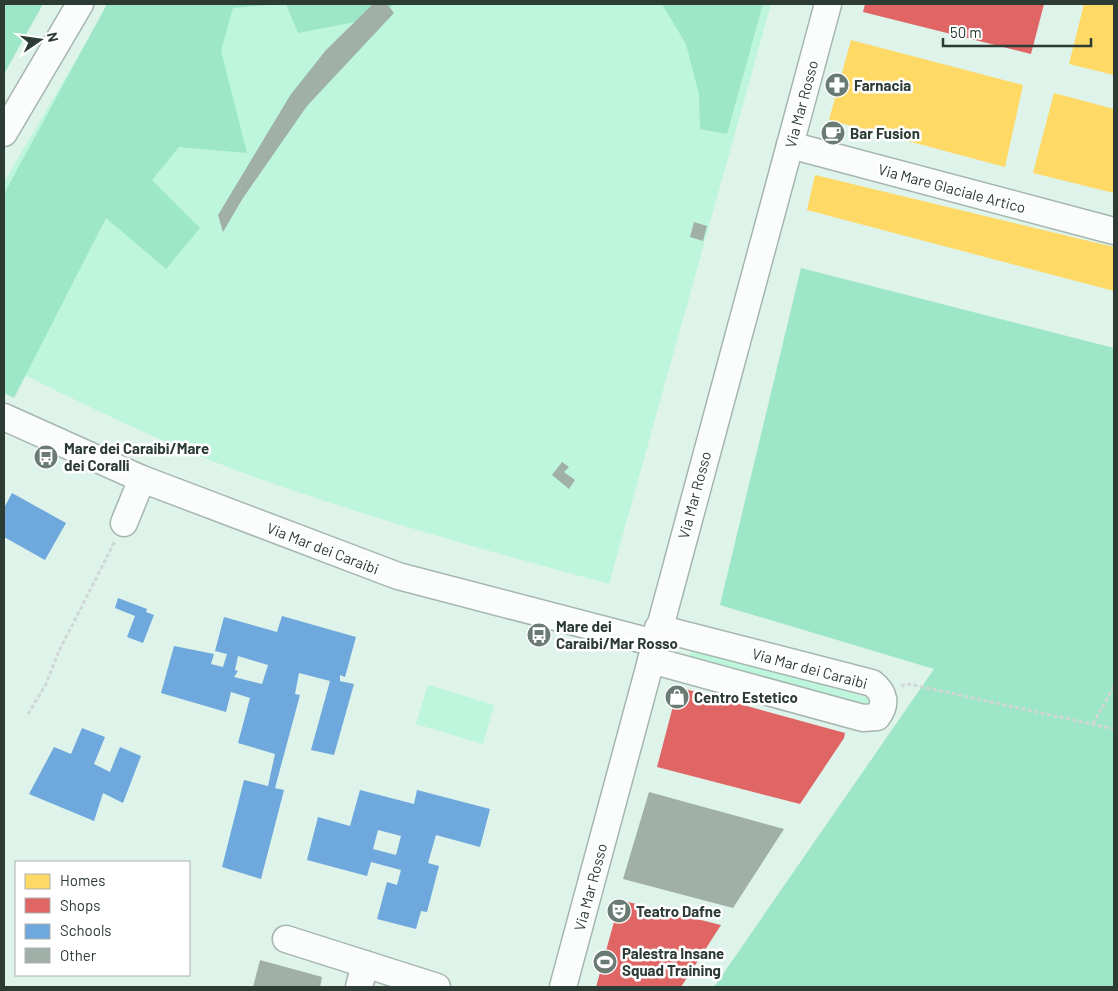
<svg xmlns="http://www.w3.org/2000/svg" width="1118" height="991" viewBox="0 0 1118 991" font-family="Barlow,sans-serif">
<rect width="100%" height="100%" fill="#def3e9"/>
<g fill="#bdf6dc">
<path d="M109,4H771L609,584C485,550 361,516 241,472C159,442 82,403 4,365V182Z"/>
<polygon points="694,650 869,698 872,700 869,708 690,658 689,653"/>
<polygon points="428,685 494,705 483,744 416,724"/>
</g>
<g fill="#9de6c7">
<polygon points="4,4 43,4 4,74"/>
<polygon points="107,4 281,4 233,8 221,51 247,153 179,147 152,180 200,228 166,269 106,218 14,398 4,393 4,194"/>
<polygon points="286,4 394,4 380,17 298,33"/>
<polygon points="662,4 763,4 727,134 700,129 699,94 686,44"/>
<polygon points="801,268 1114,348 1114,987 714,987 934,669 720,605"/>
</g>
<g fill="#ffd966">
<polygon points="1084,4 1114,4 1114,75 1069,64"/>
<polygon points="851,40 1023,85 1005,167 829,120"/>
<polygon points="1054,93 1114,109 1114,193 1033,173"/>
<polygon points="815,175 1114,247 1114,291 807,210"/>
</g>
<g fill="#e06666">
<polygon points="865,4 1044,4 1031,54 863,12"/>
<polygon points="678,687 845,733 844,738 800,804 657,767"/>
<polygon points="620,900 721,925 681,987 596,987"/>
</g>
<g fill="#6fa8dc" fill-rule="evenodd">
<polygon points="12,493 66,523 45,560 4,537 4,508"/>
<polygon points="118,598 147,609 146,612 154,615 143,643 127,637 135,616 115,608"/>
<path d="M282,616L356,637L345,677L340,675V681L354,684L334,755L311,750L330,681L299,673L295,694L300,695L275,788L284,790L261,879L222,867L244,780L268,786L275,754L238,743L250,698L231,692L226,712L161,693L174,646L214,654L211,664L223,667L227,654L215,651L224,617L277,632ZM238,656L268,665L262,684L234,677L238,671L235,670Z"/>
<polygon points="82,728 105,737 94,764 110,772 120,747 141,756 123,803 103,793 94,821 29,794 54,747 71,754"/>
<path d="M360,790L414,804L417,790L490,809L480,847L436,835L428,863L439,866L427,912L421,911L416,929L377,919L387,882L397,885L401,870L371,862L367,876L307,860L318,817L350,826ZM378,830L401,836L396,855L373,849Z"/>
</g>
<g fill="#a0b0a9">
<polygon points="373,4 387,4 394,13 307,106 243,198 223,232 218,215 291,94 326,50"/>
<polygon points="694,222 707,226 703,241 690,237"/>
<polygon points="562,462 569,467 564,472 575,480 569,489 552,475"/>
<polygon points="649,792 784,829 733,908 623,879"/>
<polygon points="260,960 322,977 320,987 253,987"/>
</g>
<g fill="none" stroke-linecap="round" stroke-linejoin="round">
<defs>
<g id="minor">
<polyline points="4,133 80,4"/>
<polyline points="790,145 1114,231"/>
<polyline points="4,417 142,479 398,576 655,643"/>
<polyline points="124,523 142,479"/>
<path d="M651,660L863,718L877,717C887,704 885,693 872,683L658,628"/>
<polyline points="286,939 437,987"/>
<polyline points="359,987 365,964"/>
<polyline points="563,987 828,4"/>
</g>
</defs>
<use href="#minor" stroke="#a6b6af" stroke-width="29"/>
<g stroke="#d0d7d4" stroke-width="3" stroke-dasharray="4 2.5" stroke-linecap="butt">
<polyline points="901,686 909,684 1114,729"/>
<polyline points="28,714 46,684 59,651 115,541"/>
<polyline points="1093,724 1114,686"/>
</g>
<use href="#minor" stroke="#fafdfc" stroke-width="26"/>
</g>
<defs>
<symbol id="pharmacy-disc" viewBox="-11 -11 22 22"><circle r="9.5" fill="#6a7b73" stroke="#fff"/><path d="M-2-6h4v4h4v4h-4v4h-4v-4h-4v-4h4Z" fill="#fff"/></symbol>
<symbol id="cafe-disc" viewBox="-11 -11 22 22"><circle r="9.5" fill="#6a7b73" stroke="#fff"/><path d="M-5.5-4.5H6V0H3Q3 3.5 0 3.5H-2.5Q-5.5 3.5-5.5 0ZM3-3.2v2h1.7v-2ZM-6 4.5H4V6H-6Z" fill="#fff"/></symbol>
<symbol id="bus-disc" viewBox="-11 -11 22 22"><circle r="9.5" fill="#6a7b73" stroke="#fff"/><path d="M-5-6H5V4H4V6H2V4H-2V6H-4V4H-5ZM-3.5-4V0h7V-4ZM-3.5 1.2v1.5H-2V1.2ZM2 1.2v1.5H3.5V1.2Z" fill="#fff"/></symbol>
<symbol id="shop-disc" viewBox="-11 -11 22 22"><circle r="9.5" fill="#6a7b73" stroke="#fff"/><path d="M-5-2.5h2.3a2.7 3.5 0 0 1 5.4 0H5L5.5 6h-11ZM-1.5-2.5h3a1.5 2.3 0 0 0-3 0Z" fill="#fff"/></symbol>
<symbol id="theatre-disc" viewBox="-11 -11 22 22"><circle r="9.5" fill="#6a7b73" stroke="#fff"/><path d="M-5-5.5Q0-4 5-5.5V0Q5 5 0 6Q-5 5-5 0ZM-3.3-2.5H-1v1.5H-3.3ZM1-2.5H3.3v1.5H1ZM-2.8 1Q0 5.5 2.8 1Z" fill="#fff"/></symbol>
<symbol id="stadium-disc" viewBox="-11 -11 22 22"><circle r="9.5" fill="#6a7b73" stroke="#fff"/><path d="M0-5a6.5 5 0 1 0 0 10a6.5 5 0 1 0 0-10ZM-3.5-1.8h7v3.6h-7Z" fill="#fff"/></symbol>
</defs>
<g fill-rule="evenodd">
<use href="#pharmacy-disc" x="823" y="71" width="28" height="28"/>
<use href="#cafe-disc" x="819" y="119" width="28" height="28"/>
<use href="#bus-disc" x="32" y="443" width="28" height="28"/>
<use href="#bus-disc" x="525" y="621" width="28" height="28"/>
<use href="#shop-disc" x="663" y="683" width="28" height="28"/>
<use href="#theatre-disc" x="605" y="897" width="28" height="28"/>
<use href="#stadium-disc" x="591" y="948" width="28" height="28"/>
</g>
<g text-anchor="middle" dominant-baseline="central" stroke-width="5" stroke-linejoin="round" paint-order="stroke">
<g font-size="15" font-weight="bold" fill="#2c3b34" stroke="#fff" text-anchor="start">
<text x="854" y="85">Farnacia</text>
<text x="850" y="133">Bar Fusion</text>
<text x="64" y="448">Mare dei Caraibi/Mare<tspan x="64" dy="17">dei Coralli</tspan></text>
<text x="556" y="626">Mare dei<tspan x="556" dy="17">Caraibi/Mar Rosso</tspan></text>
<text x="694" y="697">Centro Estetico</text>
<text x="636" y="911">Teatro Dafne</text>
<text x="622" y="953">Palestra Insane<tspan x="622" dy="17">Squad Training</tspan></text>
</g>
<g font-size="15" fill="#2c3b34" stroke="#fff">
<text transform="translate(801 104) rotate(-75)">Via Mar Rosso</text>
<text transform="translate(952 188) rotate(15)">Via Mare Glaciale Artico</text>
<text transform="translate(694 495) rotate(-75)">Via Mar Rosso</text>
<text transform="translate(323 548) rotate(21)">Via Mar dei Caraibi</text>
<text transform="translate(810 668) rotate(15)">Via Mar dei Caraibi</text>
<text transform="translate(590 887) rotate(-75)">Via Mar Rosso</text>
</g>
</g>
<rect width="1118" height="991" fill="none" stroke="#2c3b34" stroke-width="10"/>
<rect x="15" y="861" width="175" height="115" fill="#ffffff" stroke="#abb1ae"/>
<rect x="25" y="874" width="25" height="15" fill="#ffd966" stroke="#abb1ae"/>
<text x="60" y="886" font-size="15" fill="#2c3b34">Homes</text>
<rect x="25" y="898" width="25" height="15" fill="#e06666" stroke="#abb1ae"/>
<text x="60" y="911" font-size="15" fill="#2c3b34">Shops</text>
<rect x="25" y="924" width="25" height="15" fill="#6fa8dc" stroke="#abb1ae"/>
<text x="60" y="936" font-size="15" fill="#2c3b34">Schools</text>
<rect x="25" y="948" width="25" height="15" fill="#a0b0a9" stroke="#abb1ae"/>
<text x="60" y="961" font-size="15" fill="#2c3b34">Other</text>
<g transform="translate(40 40) rotate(77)" stroke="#ffffff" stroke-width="4" paint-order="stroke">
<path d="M0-4L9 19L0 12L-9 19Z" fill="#2c3b34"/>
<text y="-8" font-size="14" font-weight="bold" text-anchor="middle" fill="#2c3b34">N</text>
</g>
<path d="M943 38v8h148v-8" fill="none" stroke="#2c3b34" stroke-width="2.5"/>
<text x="950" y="38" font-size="15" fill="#2c3b34" stroke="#ffffff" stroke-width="4" paint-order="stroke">50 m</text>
</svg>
